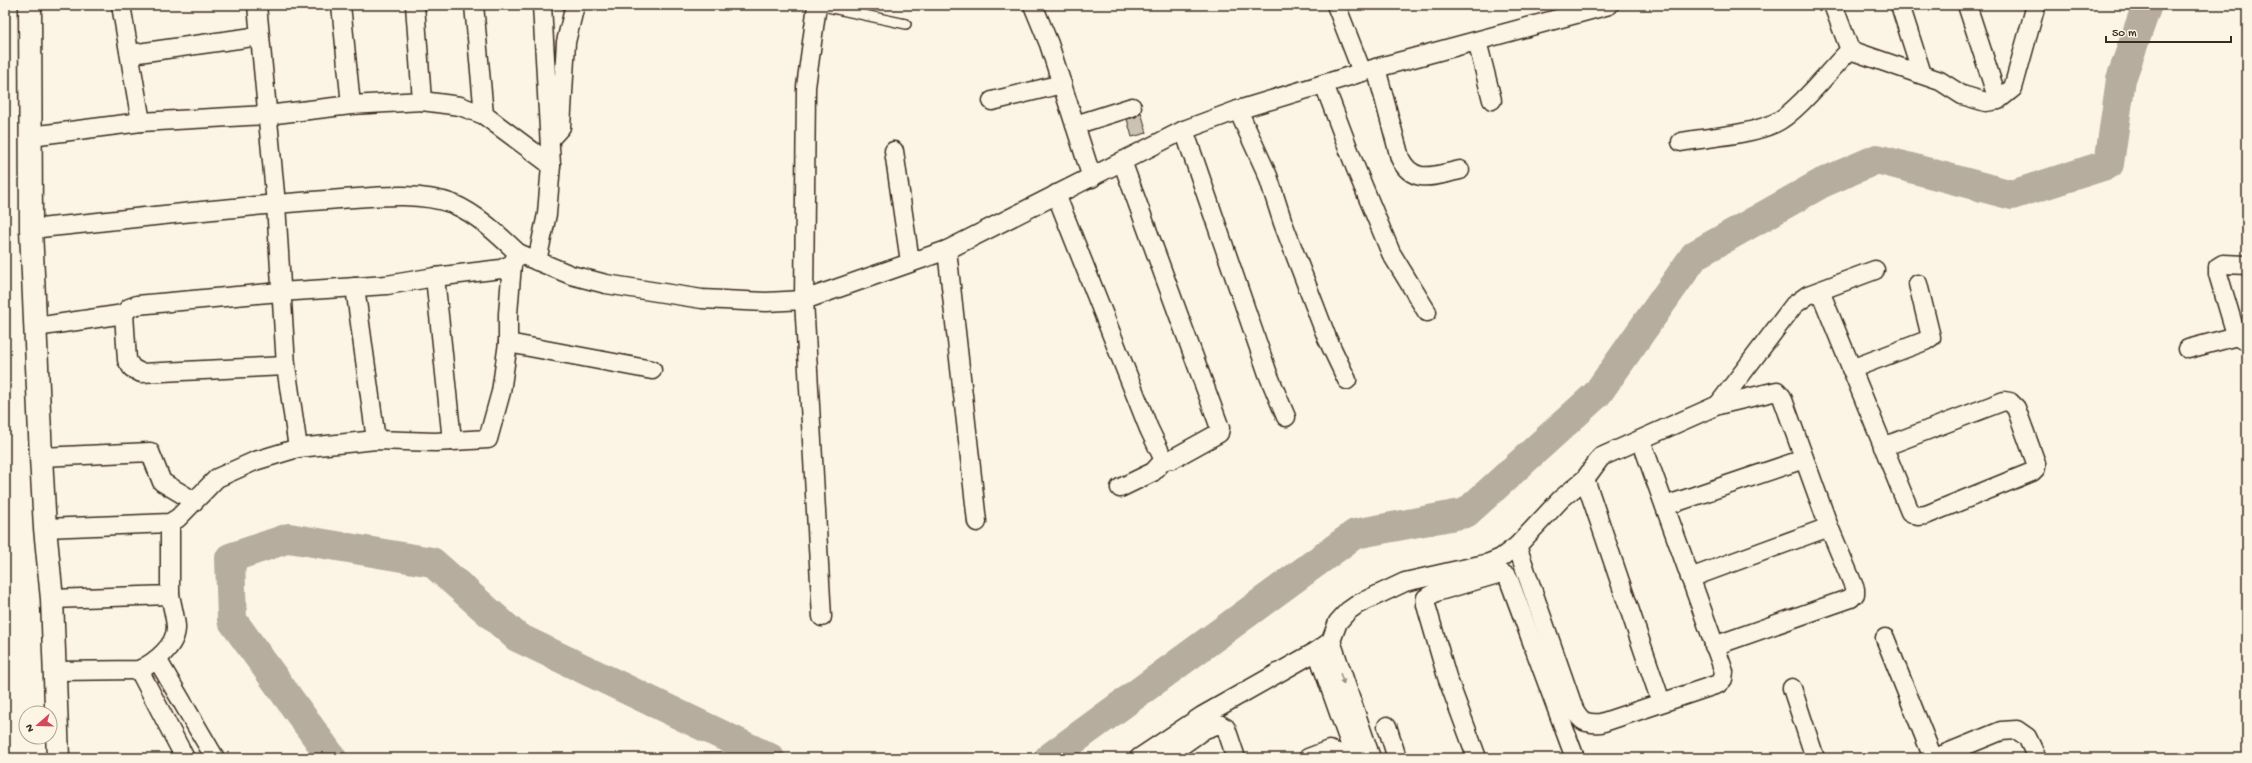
<svg xmlns="http://www.w3.org/2000/svg" width="2252" height="763" viewBox="0 0 2252 763" font-family="'Gochi Hand',sans-serif">
<rect width="100%" height="100%" fill="#fcf5e5"/>
<filter id="ink" filterUnits="userSpaceOnUse"><feTurbulence type="fractalNoise" baseFrequency=".025" numOctaves="2"/><feDisplacementMap in="SourceGraphic" scale="8" xChannelSelector="R" yChannelSelector="G"/><feConvolveMatrix kernelMatrix="1 2 1 2 8 2 1 2 1" color-interpolation-filters="sRGB"/></filter>
<g filter="url(#ink)">
<g fill="none" stroke-linecap="round" stroke-linejoin="round">
<g stroke="#b7ad9e" stroke-width="30">
<polyline points="332,758 232,620 230,558 289,538 432,562 517,637 770,758"/>
<polyline points="1049,758 1355,534 1466,513 1597,394 1695,255 1822,183 1877,159 2012,195 2109,164 2121,79 2147,5"/>
</g>
</g>
<polygon fill="#ccc2b3" stroke="#3b2a1e" points="1141,112 1147,133 1132,137 1127,119 1136,117"/>
<g fill="none" stroke-linecap="round" stroke-linejoin="round">
<defs>
<polyline id="service" points="818,5 906,24"/>
<g id="minor">
<polyline points="121,5 141,122"/>
<polyline points="257,5 276,204 286,366 298,448"/>
<polyline points="341,5 351,105"/>
<polyline points="415,5 422,101"/>
<polyline points="474,5 484,115"/>
<polyline points="817,5 806,87 804,300 822,617"/>
<polyline points="1033,5 1049,44 1092,178"/>
<polyline points="1336,5 1362,72"/>
<polyline points="1900,5 1922,74"/>
<polyline points="1967,5 1998,100"/>
<polyline points="1477,41 1492,100"/>
<polyline points="1850,50 1940,81 1962,95 1986,102 1998,100 2013,88 2036,5"/>
<polyline points="131,54 260,36"/>
<path d="M1376,68L1400,158C1413,186 1436,175 1460,170"/>
<polyline points="1324,84 1356,169 1391,253 1427,312"/>
<polyline points="992,101 1062,84"/>
<polyline points="1238,110 1268,176 1283,223 1327,338 1347,380"/>
<polyline points="1075,125 1132,107"/>
<polyline points="1184,130 1268,374 1286,417"/>
<polyline points="31,136 141,122 267,115 351,105 422,101 460,106 484,115 551,165"/>
<polyline points="550,139 561,127 566,42 575,5"/>
<path d="M1681,142C1710,137 1749,135 1775,123C1797,113 1830,69 1850,50L1833,5"/>
<polyline points="894,151 910,262"/>
<polyline points="1122,161 1220,428 1219,433 1172,459 1164,460"/>
<polyline points="1056,194 1149,429 1164,460 1153,472 1120,488"/>
<path d="M31,229C130,219 228,207 326,200C365,198 416,190 453,204C477,214 499,235 518,253"/>
<polyline points="947,250 977,522"/>
<polyline points="537,261 547,214 551,165 542,5"/>
<polyline points="512,264 508,314 508,343 652,370"/>
<polyline points="2247,265 2223,264 2218,267 2218,274 2235,331 2241,339 2247,340"/>
<polyline points="435,277 452,441"/>
<polyline points="355,287 376,440"/>
<polyline points="1820,291 1910,512 1918,516 1926,515 2032,472 2036,468 2036,463 2016,408 2010,402 2004,401 1883,447"/>
<polyline points="36,327 124,314"/>
<polyline points="2188,349 2237,336"/>
<polyline points="286,366 141,373 132,368 127,360 124,314 129,308 137,305 280,292 387,285 435,277 501,269 512,264 518,253 571,275 606,284 702,299 766,302 804,300 947,250 1184,130 1238,110 1376,68 1609,5"/>
<polyline points="1851,369 1925,341 1931,337 1918,284"/>
<polyline points="1718,405 1794,305 1808,295 1875,270"/>
<polyline points="41,457 150,452 162,482 194,501"/>
<polyline points="1585,479 1661,702"/>
<polyline points="1665,506 1804,459"/>
<polyline points="45,528 170,523 178,518 217,478 255,461 298,448 376,440 435,442 488,439 501,392 508,343"/>
<path d="M1517,546L1574,709C1581,722 1586,724 1601,723L1718,684L1723,679L1724,672L1721,663L1641,440"/>
<polyline points="1690,578 1829,527"/>
<polyline points="52,599 170,595 170,523"/>
<polyline points="1885,638 1933,758"/>
<polyline points="1331,641 1371,758"/>
<polyline points="1317,651 1355,758"/>
<polyline points="157,659 215,758"/>
<polyline points="139,670 185,758"/>
<path d="M55,671L139,670C154,663 177,646 176,626C175,616 172,605 170,595"/>
<polyline points="1792,688 1815,758"/>
<polyline points="1387,726 1397,758"/>
<polyline points="1139,758 1202,716 1317,651 1331,641 1338,622 1348,611 1358,604 1405,582 1489,563 1501,558 1517,546 1561,499 1585,479 1601,457 1718,405 1777,391 1782,397 1829,527 1855,589 1855,594 1851,598 1714,646"/>
<polyline points="1164,758 1205,729 1219,724 1226,728 1236,758"/>
<polyline points="1308,758 1329,750 1338,753 1341,758"/>
<polyline points="1477,758 1447,677 1426,605 1426,598 1436,592 1501,573 1508,577 1575,758"/>
<polyline points="1935,758 2001,731 2017,730 2027,737 2037,758"/>
</g>
<polyline id="tertiary" points="30,5 31,229 41,457 45,528 52,599 58,758"/>
</defs>
<use href="#service" stroke="#3b2a1e" stroke-width="12"/>
<use href="#minor" stroke="#3b2a1e" stroke-width="21"/>
<use href="#tertiary" stroke="#3b2a1e" stroke-width="25"/>
<use href="#service" stroke="#fcf5e5" stroke-width="9"/>
<use href="#minor" stroke="#fcf5e5" stroke-width="18"/>
<use href="#tertiary" stroke="#fcf5e5" stroke-width="22"/>
</g>
<defs><path id="oneway-solid" d="M-6-.8H1V-3.2L6.5 0L1 3.2V.8H-6Z"/></defs>
<use fill="#9c9082" href="#oneway-solid" transform="translate(1342 679) rotate(72)"/>
</g>
<rect width="2252" height="763" fill="none" stroke="#fcf5e5" stroke-width="20"/>
<rect x="10" y="10" width="2232" height="743" fill="none" stroke="#3b2a1e" stroke-width="1.5" filter="url(#ink)"/>
<g transform="translate(38 725) rotate(250)"><circle r="19" fill="#fcf5e5" stroke="#afa495"/>
<path d="M0-3L7 15L0 10L-7 15Z" fill="#d1495b"/>
<text y="-6" font-size="11" font-weight="bold" text-anchor="middle" fill="#3b2a1e">N</text>
</g>
<path d="M2106 36v6h125v-6" fill="none" stroke="#3b2a1e" stroke-width="2"/>
<text x="2112" y="36" font-size="12" fill="#3b2a1e" stroke="#fcf5e5" stroke-width="3" paint-order="stroke">50 m</text>
</svg>
